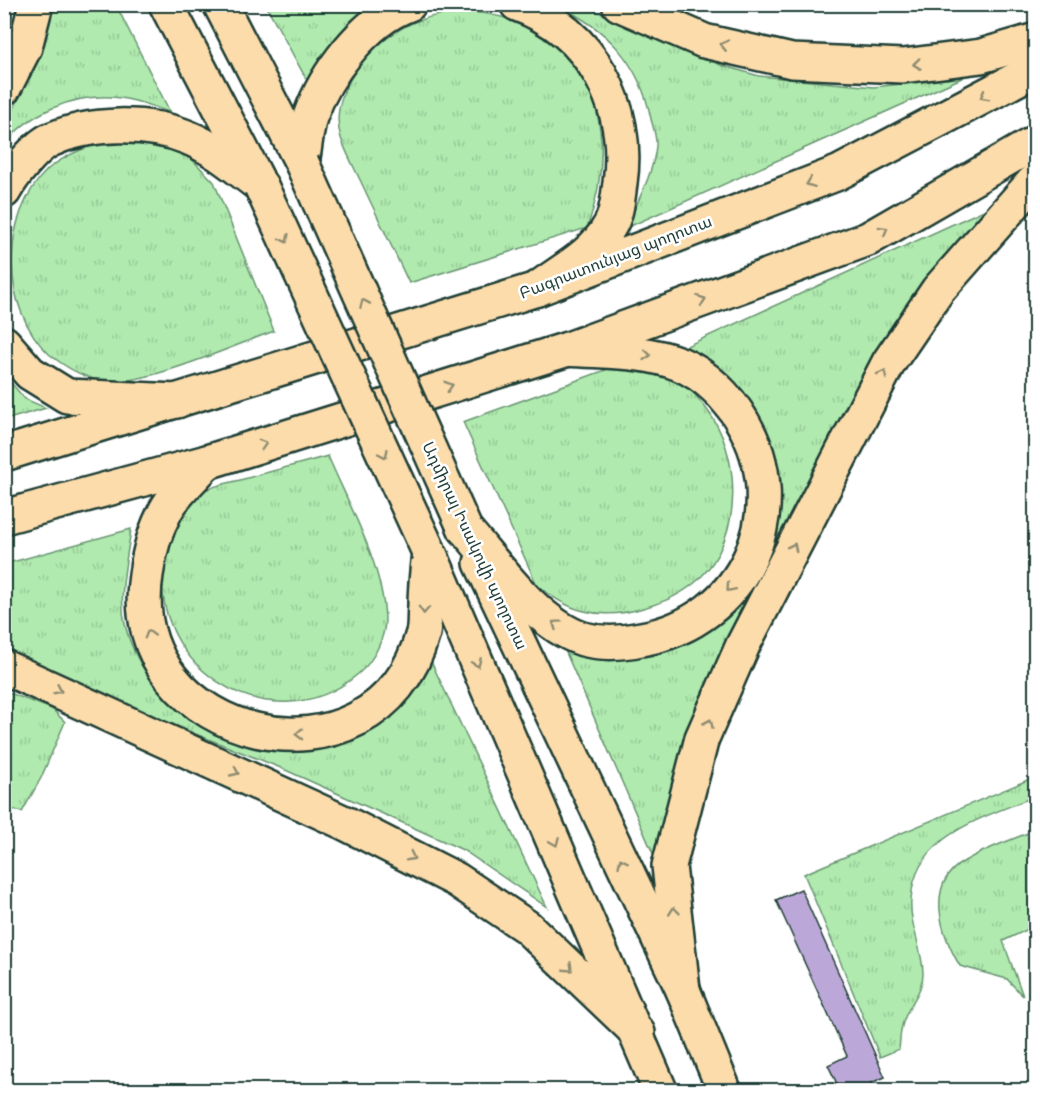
<svg xmlns="http://www.w3.org/2000/svg" width="1040" height="1095" viewBox="0 0 1040 1095" font-family="'Balsamiq Sans','Noto Sans Armenian',sans-serif">
<defs>
<pattern id="grass-tufts" width="24" height="20" patternUnits="userSpaceOnUse" patternTransform="scale(1.5)"><rect width="24" height="20" fill="#b0eaaf"/><path d="M3 7l-1-3M5 7V3M7 7l1-3M15 17l-1-3M17 17v-4M19 17l1-3" fill="none" stroke="#97ca97"/></pattern>
</defs>
<rect width="100%" height="100%" fill="#fff"/>
<filter id="ink" filterUnits="userSpaceOnUse"><feTurbulence type="fractalNoise" baseFrequency=".0167" numOctaves="2"/><feDisplacementMap in="SourceGraphic" scale="12" xChannelSelector="R" yChannelSelector="G"/><feConvolveMatrix kernelMatrix="1 2 1 2 8 2 1 2 1" color-interpolation-filters="sRGB"/></filter>
<g filter="url(#ink)">
<g fill="url(#grass-tufts)" stroke="#689472" stroke-width="1.5">
<path d="M49,5H116L170,112C151,106 131,98 111,97C73,95 27,113 5,145L4,130L28,79Z"/>
<path d="M266,5H371C341,30 326,50 310,86Z"/>
<path d="M556,5H582L721,65L759,76L874,87L964,77L626,228C637,202 653,175 656,146C657,138 653,127 651,119C640,63 607,28 556,5Z"/>
<path d="M457,11C583,14 627,118 587,228L409,283C393,250 378,217 362,184C355,169 346,153 341,138C327,94 369,46 404,27C421,18 439,15 457,11Z"/>
<path d="M114,140L182,149L214,182L274,331C235,345 144,386 106,381C85,379 65,367 49,354C0,308 0,216 48,169C68,153 90,145 114,140Z"/>
<path d="M1008,199L896,325L661,872L564,648C570,651 577,655 584,657C618,667 694,649 718,623C723,616 776,513 778,505C781,488 778,462 773,446C759,398 721,374 682,348Z"/>
<path d="M619,365C634,368 669,372 680,380C690,387 697,398 705,407C742,453 744,536 699,579C684,593 662,603 643,608C624,614 604,616 584,611C566,607 551,596 537,585L463,422Z"/>
<polygon points="4,375 25,399 46,408 5,420"/>
<path d="M328,456C349,505 383,565 385,619C385,639 373,662 358,674C269,750 136,660 167,549C173,529 184,499 205,490C216,485 229,483 240,480C270,472 299,464 328,456Z"/>
<path d="M131,529C127,560 118,592 125,624C146,715 259,777 347,739C360,733 414,668 427,653L547,907L463,850L281,768L5,658V564Z"/>
<polygon points="4,691 52,709 65,722 41,778 22,812 5,807"/>
<path d="M1035,777V796C985,818 914,834 911,900C909,924 922,947 923,972C924,992 906,1007 902,1026C900,1033 900,1042 899,1049L880,1057L804,874Z"/>
<path d="M1035,830V926L1003,941L1023,996L1007,979L960,966C942,936 924,885 963,862C985,848 1012,840 1035,830Z"/>
</g>
<polygon fill="#bca8d8" stroke="#1f3d34" stroke-width="1.5" points="801,889 885,1077 871,1083 874,1090 840,1090 828,1065 847,1056 776,900"/>
<g fill="none" stroke-linecap="round" stroke-linejoin="round">
<defs>
<g id="major">
<polyline points="4,454 537,289 838,173 1036,69"/>
<polyline points="4,517 207,462 568,349 868,239 1036,142"/>
</g>
<g id="highway">
<polyline points="166,4 257,179"/>
<polyline points="220,4 302,163"/>
<path d="M517,4C592,31 631,107 620,183C618,197 617,215 609,227C594,254 561,271 537,289"/>
<polyline points="619,4 704,41 792,61 903,66 981,56 1036,40"/>
<polyline points="4,88 25,47 36,4"/>
<path d="M302,163C305,148 306,131 310,117C325,74 365,20 409,4"/>
<path d="M4,191C12,176 35,147 50,140C90,122 148,121 189,138C216,149 238,169 261,186"/>
<polyline points="4,343 30,373 67,396 177,401"/>
<path d="M207,462C194,477 175,493 166,510C155,530 149,553 146,575C120,742 377,803 423,633C425,625 424,615 425,606C425,588 427,570 429,552"/>
<path d="M465,529C497,565 536,624 583,639C602,644 622,643 641,639C745,622 795,510 742,421C728,397 706,375 680,364C645,350 605,352 568,349"/>
<polyline points="431,556 660,1090"/>
<polyline points="481,563 683,990 724,1090"/>
<polyline points="4,667 345,823 457,880 527,927 638,1033"/>
<polyline points="683,990 669,866 702,738 743,645 889,362 938,290 1036,179"/>
</g>
</defs>
<use href="#major" stroke="#1f3d34" stroke-width="38"/>
<use href="#highway" stroke="#1f3d34" stroke-width="38"/>
<use href="#major" stroke="#fddcac" stroke-width="33"/>
<use href="#highway" stroke="#fddcac" stroke-width="33"/>
<defs>
<g id="highway-bridge">
<polyline points="302,163 465,529"/>
<polyline points="261,186 429,552"/>
</g>
</defs>
<use href="#highway-bridge" stroke="#1f3d34" stroke-width="38" stroke-linecap="butt"/>
<use href="#highway-bridge" stroke="#fddcac" stroke-width="33"/>
</g>
<defs><path id="oneway-chevron" d="M-2-3.5L2.5 0L-2 3.5" fill="none" stroke-width="1.6" stroke-linecap="round" stroke-linejoin="round" transform="scale(1.5)"/></defs>
<g stroke="#8e8c70">
<use href="#oneway-chevron" transform="translate(724 45) rotate(-167)"/>
<use href="#oneway-chevron" transform="translate(917 64) rotate(173)"/>
<use href="#oneway-chevron" transform="translate(984 96) rotate(152)"/>
<use href="#oneway-chevron" transform="translate(810 183) rotate(159)"/>
<use href="#oneway-chevron" transform="translate(884 230) rotate(-30)"/>
<use href="#oneway-chevron" transform="translate(285 239) rotate(65)"/>
<use href="#oneway-chevron" transform="translate(702 300) rotate(-20)"/>
<use href="#oneway-chevron" transform="translate(364 303) rotate(-114)"/>
<use href="#oneway-chevron" transform="translate(647 355) rotate(6)"/>
<use href="#oneway-chevron" transform="translate(883 374) rotate(-62)"/>
<use href="#oneway-chevron" transform="translate(449 386) rotate(-17)"/>
<use href="#oneway-chevron" transform="translate(263 444) rotate(-17)"/>
<use href="#oneway-chevron" transform="translate(384 454) rotate(65)"/>
<use href="#oneway-chevron" transform="translate(793 547) rotate(-63)"/>
<use href="#oneway-chevron" transform="translate(730 588) rotate(131)"/>
<use href="#oneway-chevron" transform="translate(424 610) rotate(93)"/>
<use href="#oneway-chevron" transform="translate(556 624) rotate(-146)"/>
<use href="#oneway-chevron" transform="translate(149 634) rotate(-106)"/>
<use href="#oneway-chevron" transform="translate(477 663) rotate(67)"/>
<use href="#oneway-chevron" transform="translate(58 690) rotate(25)"/>
<use href="#oneway-chevron" transform="translate(709 723) rotate(-66)"/>
<use href="#oneway-chevron" transform="translate(299 734) rotate(179)"/>
<use href="#oneway-chevron" transform="translate(235 772) rotate(25)"/>
<use href="#oneway-chevron" transform="translate(555 842) rotate(67)"/>
<use href="#oneway-chevron" transform="translate(411 857) rotate(27)"/>
<use href="#oneway-chevron" transform="translate(622 862) rotate(-115)"/>
<use href="#oneway-chevron" transform="translate(674 911) rotate(-96)"/>
<use href="#oneway-chevron" transform="translate(569 968) rotate(44)"/>
</g>
</g>
<g text-anchor="middle" dominant-baseline="central" stroke-width="5" stroke-linejoin="round" paint-order="stroke">
<g font-size="16" fill="#1f3d34" stroke="#fff">
<text transform="translate(616 258) rotate(-21)">Բագրատունյաց պողոտա</text>
<text transform="translate(474 546) rotate(65)">Ադմիրալ Իսակովի պողոտա</text>
</g>
</g>
<rect width="1040" height="1095" fill="none" stroke="#fff" stroke-width="24"/>
<rect x="12" y="12" width="1016" height="1071" fill="none" stroke="#1f3d34" stroke-width="2" filter="url(#ink)"/>
</svg>
